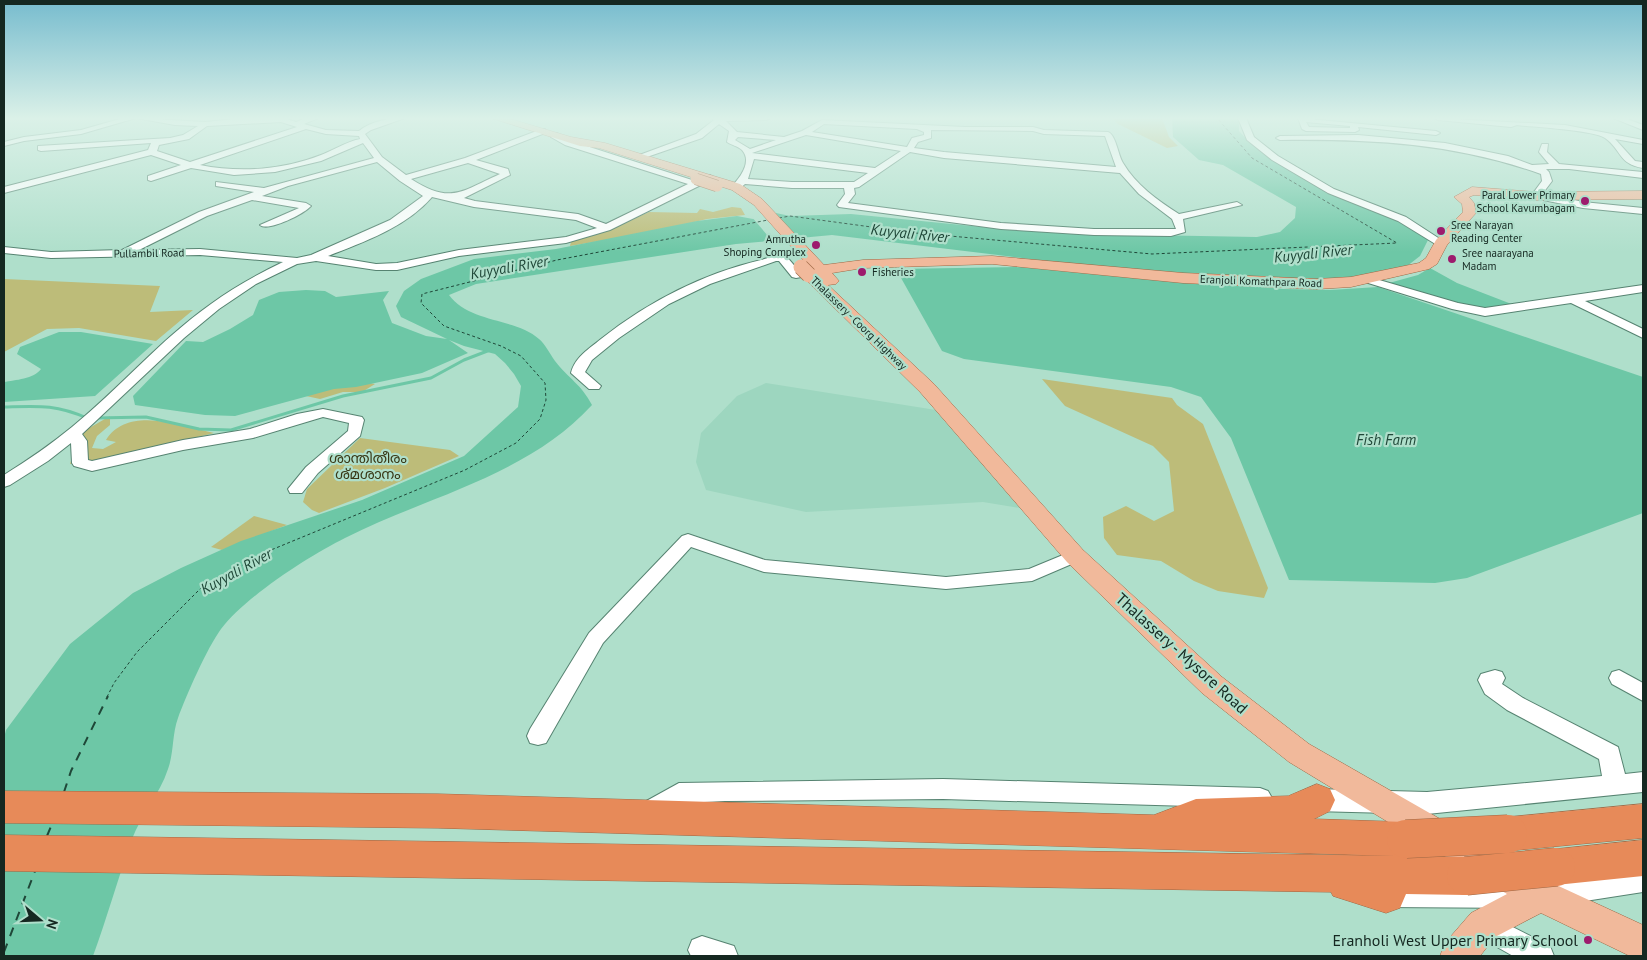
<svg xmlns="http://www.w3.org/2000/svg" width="1647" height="960" viewBox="0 0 1647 960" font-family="'PT Sans','Noto Sans Malayalam',sans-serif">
<rect width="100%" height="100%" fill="#afdfcb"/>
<polygon fill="#9dd6bf" points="766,383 936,410 1026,509 983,502 806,512 706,490 696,462 701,433 737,396"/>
<g fill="#bdbc79">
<polygon points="1112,118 1162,118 1169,137 1178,146 1167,148 1118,124"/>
<polygon points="732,207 741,208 745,215 707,219 653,232 570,246 571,242 601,233 649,212 697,213 700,209 713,212"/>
<polygon points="4,279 160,286 150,312 193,310 156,341 79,328 47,329 4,352"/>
<polygon points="1042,379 1172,398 1177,405 1203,424 1268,588 1264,598 1218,591 1194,581 1161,561 1117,555 1104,538 1103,517 1126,506 1154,521 1174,511 1169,462 1153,446 1065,406"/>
<polygon points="354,380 375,384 362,392 343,392 320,399 292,393"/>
<path d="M110,416V425L97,436L92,448L103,449L116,442L106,440C128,405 181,426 214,433L118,457L70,464L79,434Z"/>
<polygon points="360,438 450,450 459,456 385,488 319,513 312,510 303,502 307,489"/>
<polygon points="254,516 287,525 222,550 211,547"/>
</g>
<g fill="#6dc7a6">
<path d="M1172,118H1239V131C1281,180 1362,199 1418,230L1428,240L1420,256L1402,270L1346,279L1268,280L1164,275L832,235L736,244L476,284L449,295C469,323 516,318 539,339C545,344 550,354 555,361C569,379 581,384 592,405C527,476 428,496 345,538C309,556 245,597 221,629C207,648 186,696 178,718C172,734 174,753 168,769C160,794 141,815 132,839C118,878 107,918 93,956H4V738L6,730L70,644L133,593L181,568L241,541L362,500L464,456L518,407L521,386L514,374L505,363L495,354L464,346L449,340L468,353L422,373L356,387L334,389L235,416L205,415L135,405L133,396L186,341L203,342L230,329L253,315L259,300L279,292L306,290L325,291L336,297L389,291L383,300L392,323L426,336L447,339L401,317L396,306L404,291L421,279L474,259L556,249L697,221L737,216L753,219L776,213L790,216L851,214L1012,230L1107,236L1144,235L1257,237L1280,232L1295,218L1296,207L1223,165L1199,160L1173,137Z"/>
<polygon points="1024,267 1284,289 1330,290 1378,287 1643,377 1643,513 1467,578 1435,583 1289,580 1231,438 1201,397 1171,387 964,359 942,351 896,269"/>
<polygon points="1430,268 1457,283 1514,305 1474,310 1389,283 1418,275"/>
<path d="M59,332H81L153,344L95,396L4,402V382C15,380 34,379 41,369L17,354L20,347Z"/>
</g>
<polygon fill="#afdfcb" points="764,214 786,241 773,242 751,216"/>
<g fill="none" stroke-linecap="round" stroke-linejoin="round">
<g stroke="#6dc7a6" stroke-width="3">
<path d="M4,407C38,406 55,404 87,418"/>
<polyline points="96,418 146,417 199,429 231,430 343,396 431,378 464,360 490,350"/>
</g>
<g stroke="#1f4738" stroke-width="1" stroke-dasharray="3 2.5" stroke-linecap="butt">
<polyline points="779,218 790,216 916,233 1152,254 1397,243 1252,158 1217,118"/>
<polyline points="107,697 114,683 137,652 203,586 271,550 465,470 516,443 540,419 546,400 545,383 521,356 501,346 444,326 421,303 422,294 557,260 768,220"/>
</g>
<g stroke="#1f4738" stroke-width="2" stroke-dasharray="9 8" stroke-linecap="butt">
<polyline points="64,792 71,771 108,696"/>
<polyline points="47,836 52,824"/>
<polyline points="4,952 35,871"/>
</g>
<defs>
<g id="minor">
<polygon points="123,118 136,118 81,134 24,141 4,146 4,142 24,137 81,130"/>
<path d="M136,118L205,122L246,118H283L296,122L306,118H318L304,124L326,130L359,131C371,121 390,118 405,118L371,130L365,134L382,157L406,175L465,158L542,129H545V133L476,160L508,169L510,175L464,198L475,201L578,214L606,224L688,184L565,145L551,137V133H557L571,141L695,181L710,175L715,178L610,230L566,243L459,256L397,270H376L316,261L297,264L256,284L219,309L184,338L82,434L87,441L88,460L92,461L183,440L250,429L297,414L323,409L362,417L364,420L360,436L318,473L302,493H290L288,489L306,467L348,431L349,423L323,417L253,438L183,450L92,471L74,466L72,463L71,443L48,461L10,485L4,487V475C28,460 50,445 72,427C120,388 160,340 211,304C234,287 258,274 283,262L200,255L51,258L4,253V247L51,252L122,250L199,212L254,192L216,186V182L264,188L374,158L363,143L321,161L275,172L234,175L191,168L151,181L148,180V176L181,165L151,155L4,193V187L148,150L151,143L41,151L38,150V146L170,138L183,135L198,126L175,125ZM281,122L297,127L190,162L157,151L159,145L189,139L207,126ZM306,129L326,134L359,136L360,139C346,142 334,150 321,155C283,170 240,173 200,165ZM377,162L400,181L423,196L390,220L311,255L297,258L200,249L139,250L207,216L252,200L299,208L260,225C268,232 304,214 311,206L306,203L262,196L288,186ZM468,163L500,174C462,191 451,205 411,179ZM432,197L474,207L576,220L597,228L566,237L459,250L397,263L376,264L328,256C364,242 406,227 432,197Z"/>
<path d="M712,118H770L766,120L726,121L737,132L784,137L802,131L822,120L965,127H1033L1044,130L1108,132C1116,135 1118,155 1123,163C1136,185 1157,200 1179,214L1237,202L1242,205L1183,219L1185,232L1171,236L1094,235L1001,229L839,207L837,205L845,194L844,188H792L745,184L739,189H733L731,187C739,179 753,162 742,150C738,146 731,145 727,142L729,131L719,124L702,138L641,159L634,157L696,134L714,120ZM824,124L917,129L924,132V135L912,138L907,147L812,132ZM931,130L1033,131L1044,134L1105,136L1116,167L944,152L914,148L918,142L931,138ZM806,135L901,151L875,168L752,153ZM738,137L776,140L750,149L735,140ZM910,152L944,158L1120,173L1139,194L1172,219L1176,229H1094L1001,223L848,203L855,194L854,188L859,187ZM754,159L868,173L854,182H792L748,179Z"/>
<polygon points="1238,118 1246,118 1254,137 1278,156 1334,189 1406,217 1446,243 1441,246 1437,245 1398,221 1328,193 1272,160 1247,140"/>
<path d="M1298,118L1436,131L1440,133L1436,135L1358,127L1359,130L1355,132L1306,131L1302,129ZM1306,122L1350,126V128L1309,127Z"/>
<path d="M1434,118L1565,125L1643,140V144L1615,139L1635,161L1643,162V168C1618,164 1622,150 1605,138C1594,130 1533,127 1517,125L1511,127L1438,120Z"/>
<polygon points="1613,118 1624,118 1643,125 1643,130"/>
<path d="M1358,135L1445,143L1508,156L1532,165L1549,164L1539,152L1542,144H1548L1547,152L1559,164L1643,172V178L1569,169H1546L1549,172L1552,181L1543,193L1583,202L1643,208V214L1583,208L1533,198L1531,196L1542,181L1541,174C1454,143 1371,139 1280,140L1276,138L1280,136Z"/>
<path d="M782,255L786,256L799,271L819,268L825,271L823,273L796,278L792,277L779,261H776L710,284L669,304L619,338L592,360L585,372L601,386L599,389H589L571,373C575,357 589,349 601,339C648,302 702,274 761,260C769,258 773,255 782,255Z"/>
<polygon points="1369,277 1458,303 1485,308 1643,285 1643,292 1585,301 1643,329 1643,338 1571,303 1485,316 1452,309 1365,282 1365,278"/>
<polygon points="688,534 765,560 946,577 1029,569 1075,550 1081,552 1084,556 1081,560 1032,581 946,589 764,572 691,547 603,643 546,743 538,745 530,743 527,736 530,729 589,633 682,536"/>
<polygon points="1495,670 1502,672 1505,678 1502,684 1523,698 1618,747 1625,774 1643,772 1643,792 1427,814 1314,811 1306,807 1302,800 1306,793 1314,789 1427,792 1602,776 1599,759 1507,710 1485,694 1478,680 1481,674"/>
<polygon points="1619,670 1643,683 1643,701 1612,684 1609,678 1612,672"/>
<polygon points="943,779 1260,788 1268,791 1272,798 1268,805 1260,808 943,799 725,801 683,803 650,823 641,820 638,812 641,804 679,783"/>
<polygon points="1643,868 1643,892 1540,908 1384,907 1375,903 1371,894 1375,885 1384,881 1540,882"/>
<polygon points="1483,912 1550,946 1554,956 1513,956 1474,934 1470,925 1474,916"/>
<polygon points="702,936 734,946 738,956 691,956 688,950 692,940"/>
</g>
<polygon id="major" points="491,118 507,118 571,137 605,143 740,184 762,199 824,265 863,260 992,256 1183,273 1317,279 1351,277 1419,263 1426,258 1436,240 1463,212 1462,204 1454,197 1472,187 1536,192 1643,191 1643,199 1536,200 1474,195 1469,197 1474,203 1476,213 1447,245 1437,264 1429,269 1351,287 1317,289 1183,283 992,264 863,268 832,273 839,281 836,284 828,285 934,384 1083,550 1222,677 1309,744 1552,883 1643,925 1643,956 1630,956 1541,913 1495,937 1480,956 1440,956 1445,943 1471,913 1507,894 1289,762 1202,693 1067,562 920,392 804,278 802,275 804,272 809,271 815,273 754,205 732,190 599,148 580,146"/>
<g id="highway">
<polygon points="1317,784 1330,789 1335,800 1330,811 1314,819 1406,822 1419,827 1425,839 1419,851 1406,856 1466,857 1480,863 1486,876 1480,889 1466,895 1406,894 1400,908 1386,913 1333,896 1331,892 4,871 4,835 1396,856 438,828 4,823 4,791 438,794 1154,815 1196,799 1288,796"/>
<polygon points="1643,804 1643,838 1508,851 1495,846 1489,834 1495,822 1508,817"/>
<polygon points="1643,840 1643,876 1556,885 1542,880 1536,867 1542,854 1556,849"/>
</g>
</defs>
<use href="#minor" stroke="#568371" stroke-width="2"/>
<use href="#major" stroke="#9e6845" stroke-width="1"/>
<use href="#highway" stroke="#9e6845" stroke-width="1"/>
<use href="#minor" fill="#fff" fill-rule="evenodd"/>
<use href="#major" fill="#f1b99b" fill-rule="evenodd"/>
<use href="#highway" fill="#e78a59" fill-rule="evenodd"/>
<defs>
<polyline id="major-bridge-far1" points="696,179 717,186"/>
<polyline id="major-bridge" points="801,267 809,275"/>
<g id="highway-bridge">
<polyline points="1406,839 1508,834"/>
<polyline points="1466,876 1556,867"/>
</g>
</defs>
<use href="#major-bridge-far1" stroke="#9e6845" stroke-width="12" stroke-linecap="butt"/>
<use href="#major-bridge" stroke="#9e6845" stroke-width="16" stroke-linecap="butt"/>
<use href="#highway-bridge" stroke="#9e6845" stroke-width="39" stroke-linecap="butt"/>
<use href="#major-bridge-far1" stroke="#f1b99b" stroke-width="11"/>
<use href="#major-bridge" stroke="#f1b99b" stroke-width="15"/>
<use href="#highway-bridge" stroke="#e78a59" stroke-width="38"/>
</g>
<linearGradient id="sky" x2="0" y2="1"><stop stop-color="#77bcce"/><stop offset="0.47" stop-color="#dbf1e8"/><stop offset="1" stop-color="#dbf1e8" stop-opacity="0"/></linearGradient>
<rect width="1647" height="252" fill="url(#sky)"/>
<g fill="#9d1b6d" stroke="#afdfcb" stroke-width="2">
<circle cx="1585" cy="201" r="5"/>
<circle cx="1441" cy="231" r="5"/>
<circle cx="816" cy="245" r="5"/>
<circle cx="1452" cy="259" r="5"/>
<circle cx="862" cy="272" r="5"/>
<circle cx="1588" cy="940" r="5"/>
</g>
<g text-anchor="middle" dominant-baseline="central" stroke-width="4.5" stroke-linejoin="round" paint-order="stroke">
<g font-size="11" fill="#152821" stroke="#afdfcb" text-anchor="start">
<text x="1575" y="195" text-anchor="end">Paral Lower Primary<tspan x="1575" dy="13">School Kavumbagam</tspan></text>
<text x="1451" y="225">Sree Narayan<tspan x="1451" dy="13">Reading Center</tspan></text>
<text x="806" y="239" text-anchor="end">Amrutha<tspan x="806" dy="13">Shoping Complex</tspan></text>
<text x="1462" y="253">Sree naarayana<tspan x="1462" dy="13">Madam</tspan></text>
<text x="872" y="272">Fisheries</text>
</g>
<g font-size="11" fill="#152821" stroke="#afdfcb">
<text transform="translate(149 253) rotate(-1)">Pullambil Road</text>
<text transform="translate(1261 281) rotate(2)">Eranjoli Komathpara Road</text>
<text transform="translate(859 323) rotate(44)">Thalassery - Coorg Highway</text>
</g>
<g font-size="14" fill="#393816" stroke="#afdfcb">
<text x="368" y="458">ശാന്തിതീരം<tspan x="368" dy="16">ശ്മശാനം</tspan></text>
</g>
<g font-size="15" font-style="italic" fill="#1f4738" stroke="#afdfcb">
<text transform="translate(910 233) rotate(6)">Kuyyali River</text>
<text transform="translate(1313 253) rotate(-6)">Kuyyali River</text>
<text transform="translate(509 267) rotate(-10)">Kuyyali River</text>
<text x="1386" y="439">Fish Farm</text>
<text transform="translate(236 571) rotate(-29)">Kuyyali River</text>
</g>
<g font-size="16" fill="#152821" stroke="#afdfcb">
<text transform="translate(1182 653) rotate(42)">Thalassery - Mysore Road</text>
</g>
<g font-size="16" fill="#152821" stroke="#afdfcb" text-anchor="end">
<text x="1578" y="940">Eranholi West Upper Primary School</text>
</g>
</g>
<rect width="1647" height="960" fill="none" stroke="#152821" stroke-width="10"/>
<g transform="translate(40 920) rotate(109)" stroke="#afdfcb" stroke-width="4" paint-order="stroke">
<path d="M0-4L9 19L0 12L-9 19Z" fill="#152821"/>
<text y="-8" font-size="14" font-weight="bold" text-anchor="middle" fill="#152821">N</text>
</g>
</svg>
